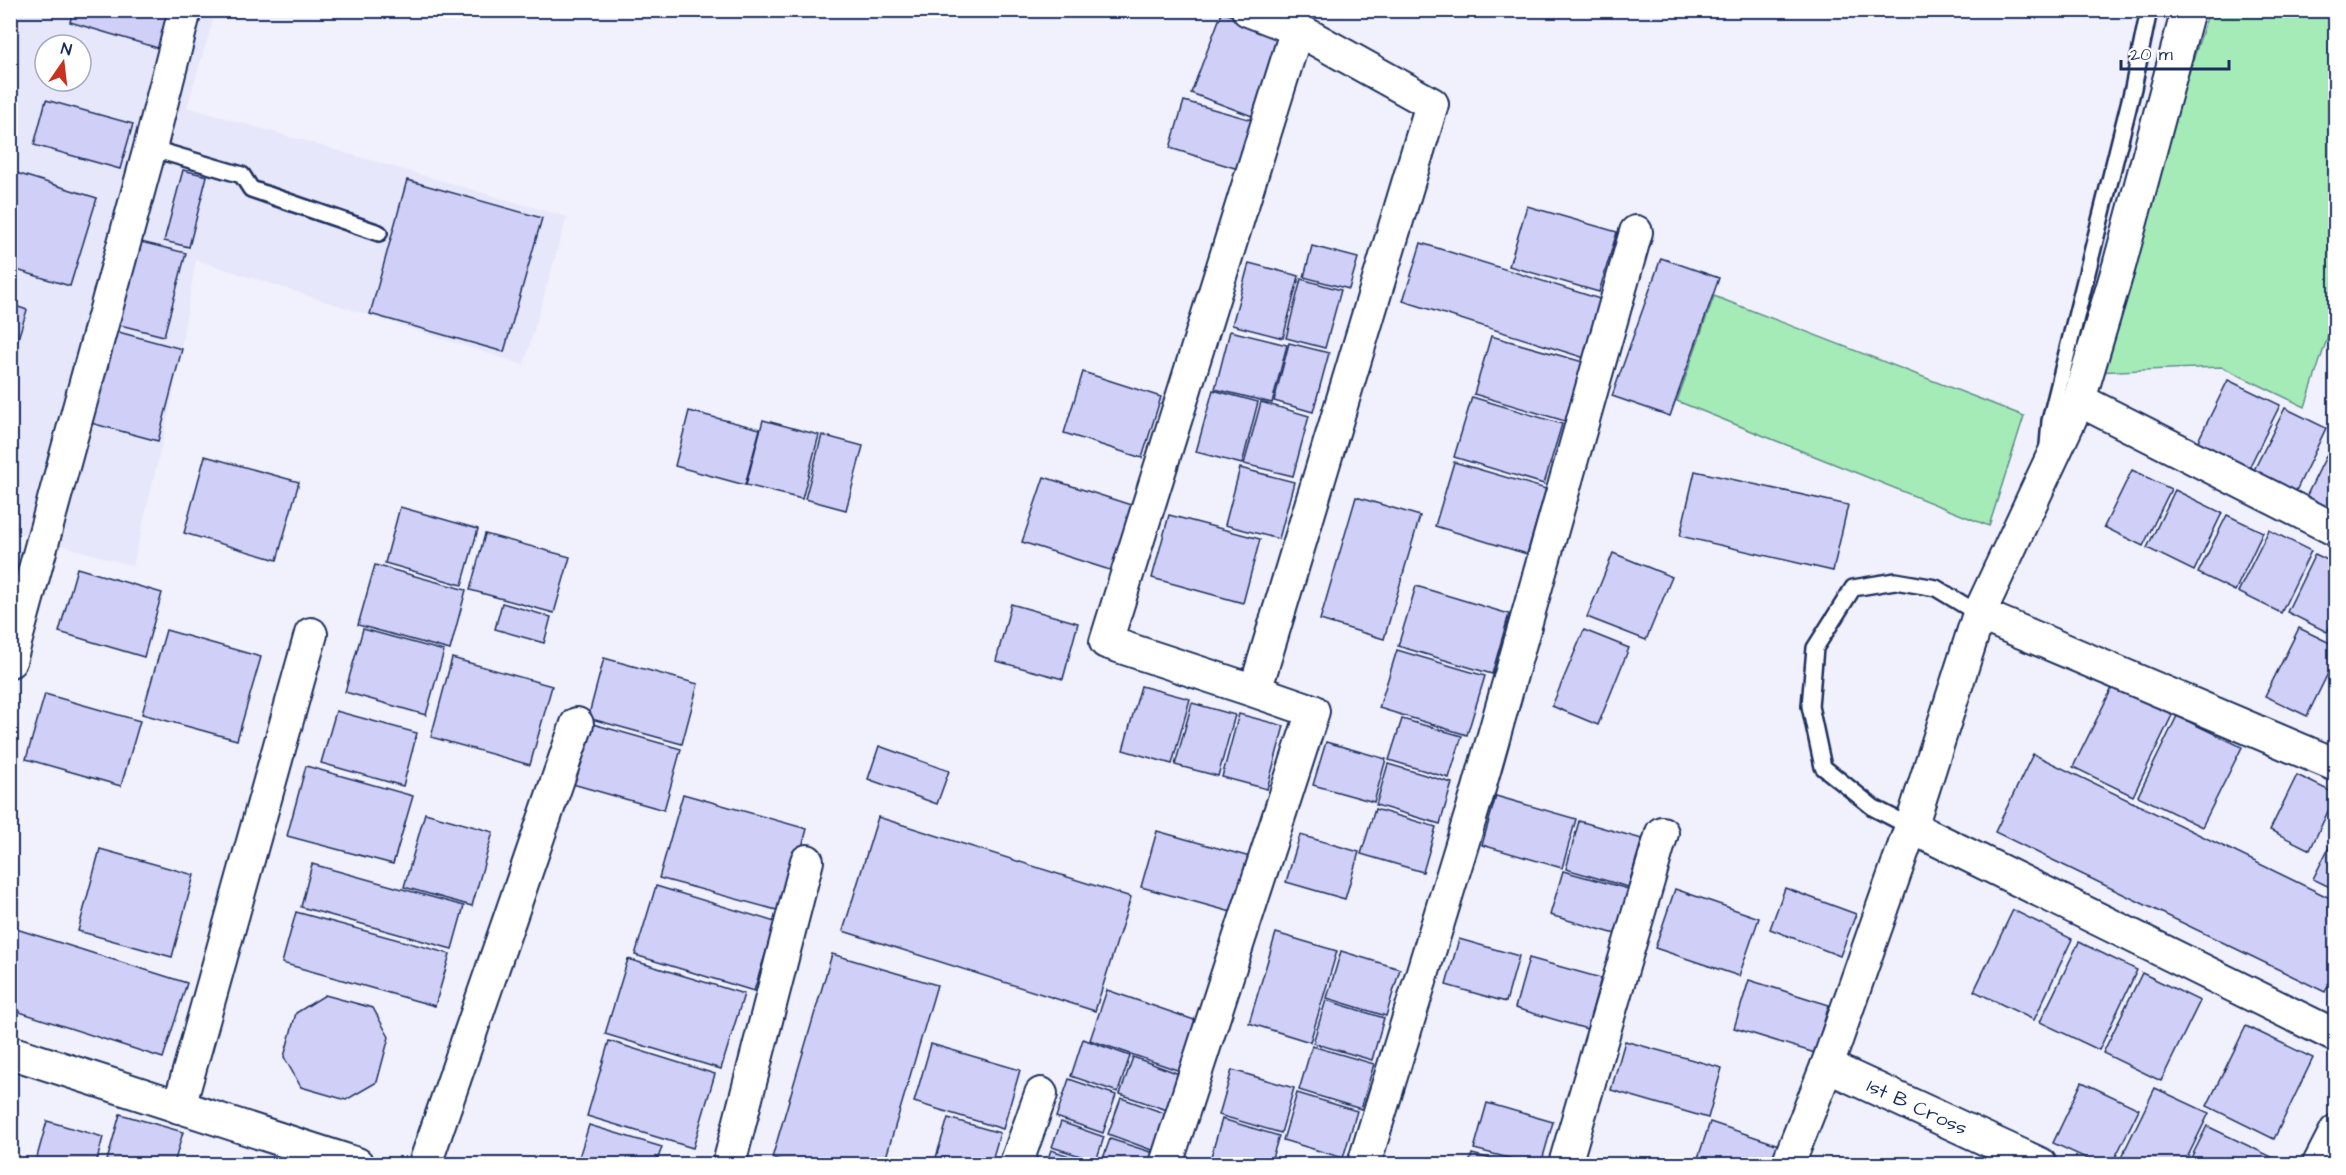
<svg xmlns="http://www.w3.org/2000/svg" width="2346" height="1175" viewBox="0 0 2346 1175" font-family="'Architects Daughter',sans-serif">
<rect width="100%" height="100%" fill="#f1f1fd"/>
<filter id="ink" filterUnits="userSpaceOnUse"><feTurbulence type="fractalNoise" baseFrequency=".0167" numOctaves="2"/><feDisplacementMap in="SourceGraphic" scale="12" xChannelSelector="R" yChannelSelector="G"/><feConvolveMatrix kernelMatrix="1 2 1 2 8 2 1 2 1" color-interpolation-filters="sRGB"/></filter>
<g filter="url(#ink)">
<path fill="#e7e7fb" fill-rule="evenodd" d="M10,11H216L187,107L567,217L524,365L196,260L172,401L133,566L11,531ZM45,45H81V81H45Z"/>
<g fill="#a5ebb7" stroke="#608d8a" stroke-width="1.5">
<polygon points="2209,11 2335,11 2335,314 2305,407 2222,367 2092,372"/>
<polygon points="1714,296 2024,416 1989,526 1677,401"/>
</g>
<g fill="#d0cff7" stroke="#1b2f5e" stroke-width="1.5">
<polygon points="73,10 172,10 161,49 70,22"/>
<polygon points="1222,12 1283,36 1252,116 1191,93"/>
<polygon points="46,100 133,124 120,169 34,145"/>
<polygon points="1184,101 1252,120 1238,169 1170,148"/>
<polygon points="183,170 207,176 189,247 164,241"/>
<polygon points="10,171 97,198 70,286 10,268"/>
<polygon points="407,180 542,218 504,352 370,314"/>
<polygon points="1527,206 1617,232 1599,292 1509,266"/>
<polygon points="137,241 186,253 164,336 116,324"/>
<polygon points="1421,243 1603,300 1585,358 1403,301"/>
<polygon points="1312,246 1358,258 1349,289 1304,277"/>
<polygon points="1661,258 1719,278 1670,416 1612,396"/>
<polygon points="1249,263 1299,276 1283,338 1232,325"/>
<polygon points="1301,279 1341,290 1325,348 1286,338"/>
<polygon points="10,304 27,310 10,364"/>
<polygon points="111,330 182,349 158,441 87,422"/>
<polygon points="1230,331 1287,345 1272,403 1215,389"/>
<polygon points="1491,336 1583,362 1565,421 1474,394"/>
<polygon points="1289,343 1329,353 1313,412 1274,401"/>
<polygon points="1083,372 1161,397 1142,458 1064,433"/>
<polygon points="2228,380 2280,405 2249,468 2197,443"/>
<polygon points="1213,390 1258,402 1242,464 1196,452"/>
<polygon points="1472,397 1562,424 1544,484 1454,457"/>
<polygon points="1261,402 1309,416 1293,476 1244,464"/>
<polygon points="2285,408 2326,428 2295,493 2253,472"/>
<polygon points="689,411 760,429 745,485 675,466"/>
<polygon points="763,420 819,435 802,499 746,485"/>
<polygon points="822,435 863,446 846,510 805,499"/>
<polygon points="2336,436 2336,511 2306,497"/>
<polygon points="205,456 299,482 277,560 184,533"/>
<polygon points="1454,462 1546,489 1527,554 1435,526"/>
<polygon points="1240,468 1294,482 1279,539 1225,525"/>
<polygon points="2132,470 2171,489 2143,546 2104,527"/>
<polygon points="1695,471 1848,505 1833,571 1680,536"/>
<polygon points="1044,477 1134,506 1113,571 1022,542"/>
<polygon points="2175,490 2222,513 2194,571 2147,548"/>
<polygon points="1356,497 1420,516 1384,639 1320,620"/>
<polygon points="400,507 478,529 462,585 385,563"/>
<polygon points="1169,515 1260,539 1243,603 1152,578"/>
<polygon points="2227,515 2263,532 2235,591 2198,573"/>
<polygon points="2269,530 2311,551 2281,613 2238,592"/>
<polygon points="485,534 570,557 554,613 470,590"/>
<polygon points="1613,553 1672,577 1646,640 1587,617"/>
<polygon points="2315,554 2336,564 2336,615 2327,632 2287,612"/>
<polygon points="375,565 466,590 450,650 358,625"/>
<polygon points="77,568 162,593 144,657 59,632"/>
<polygon points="1416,586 1509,614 1492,674 1398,646"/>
<polygon points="502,603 551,617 544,643 495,629"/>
<polygon points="1011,604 1078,623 1063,679 996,661"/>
<polygon points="2299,628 2336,646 2336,657 2307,716 2265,696"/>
<polygon points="363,629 444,651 426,715 345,692"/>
<polygon points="166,630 261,657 237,740 142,714"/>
<polygon points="1584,630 1629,648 1598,725 1552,706"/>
<polygon points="1397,650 1485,676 1467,735 1379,708"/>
<polygon points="452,658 552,686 530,765 431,737"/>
<polygon points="604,658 698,684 682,744 588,718"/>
<polygon points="2116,680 2175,709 2133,796 2073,767"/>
<polygon points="1141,686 1190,699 1172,764 1123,750"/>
<polygon points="45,694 140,721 121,786 26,759"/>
<polygon points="1192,703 1235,715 1218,776 1175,765"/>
<polygon points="336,711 417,733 403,786 321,763"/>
<polygon points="1239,714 1284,726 1267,789 1222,777"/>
<polygon points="2177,716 2242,747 2202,827 2138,796"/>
<polygon points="1402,719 1462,736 1449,778 1389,760"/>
<polygon points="586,722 681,749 664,810 569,783"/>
<polygon points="1326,742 1386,759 1374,802 1313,785"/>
<polygon points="879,746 949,771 937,804 868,779"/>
<polygon points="2033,754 2336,901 2336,970 2325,992 1995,832"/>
<polygon points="1388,764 1452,783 1440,824 1376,805"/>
<polygon points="306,766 413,796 393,864 287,836"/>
<polygon points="2297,775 2336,794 2310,850 2270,830"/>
<polygon points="683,794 807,829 784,912 659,878"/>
<polygon points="1496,796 1576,819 1562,868 1482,845"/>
<polygon points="1375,809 1436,827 1423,872 1361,854"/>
<polygon points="425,813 493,832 472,906 404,887"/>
<polygon points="878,817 1131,897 1095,1011 843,931"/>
<polygon points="1579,821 1642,839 1628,887 1566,869"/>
<polygon points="1157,831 1250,857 1235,913 1141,887"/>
<polygon points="2336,833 2336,890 2313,879"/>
<polygon points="1300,835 1359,852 1345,899 1286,882"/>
<polygon points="100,849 194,875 172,957 78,931"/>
<polygon points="312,864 464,906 452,949 301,907"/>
<polygon points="1563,871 1632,890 1619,935 1550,915"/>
<polygon points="656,886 775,922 754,991 635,955"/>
<polygon points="1785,888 1856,914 1840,956 1770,929"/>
<polygon points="1675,889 1759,918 1739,976 1655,948"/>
<polygon points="2013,910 2072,939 2034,1020 1974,991"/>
<polygon points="296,912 450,954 435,1006 282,963"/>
<polygon points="10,927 187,983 163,1058 10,1009"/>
<polygon points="1276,933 1337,951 1310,1042 1249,1023"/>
<polygon points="1459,939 1519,956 1506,1002 1446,985"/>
<polygon points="2079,942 2137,970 2099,1050 2040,1022"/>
<polygon points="1341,951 1400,969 1386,1016 1327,998"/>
<polygon points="832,954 937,985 884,1164 794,1164 772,1158"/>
<polygon points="1529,958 1601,978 1587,1029 1515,1008"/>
<polygon points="628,959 744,994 721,1069 605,1034"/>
<polygon points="2142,973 2200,1001 2161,1081 2103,1053"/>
<polygon points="1749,980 1829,1005 1815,1053 1734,1028"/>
<polygon points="1107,990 1203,1023 1186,1073 1090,1040"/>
<polygon points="325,995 373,1008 389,1037 377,1082 346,1100 301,1087 284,1057 296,1013"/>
<polygon points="1326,1000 1384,1018 1372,1060 1313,1043"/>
<polygon points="2246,1026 2313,1058 2274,1139 2207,1106"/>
<polygon points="1083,1039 1130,1056 1118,1092 1071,1076"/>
<polygon points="609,1041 715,1074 693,1148 587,1116"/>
<polygon points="1625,1041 1722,1068 1708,1118 1611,1090"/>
<polygon points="931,1044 1020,1070 1003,1129 914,1102"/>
<polygon points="1312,1046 1374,1064 1361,1109 1299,1090"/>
<polygon points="1133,1057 1182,1075 1170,1111 1120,1094"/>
<polygon points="1232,1070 1294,1088 1281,1133 1219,1115"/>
<polygon points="1069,1079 1116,1095 1103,1133 1056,1117"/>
<polygon points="2082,1082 2139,1109 2112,1164 2099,1164 2053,1143"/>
<polygon points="2155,1088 2209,1113 2184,1164 2118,1164"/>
<polygon points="1297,1093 1357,1111 1343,1158 1283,1140"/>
<polygon points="1121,1098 1170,1115 1157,1152 1108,1134"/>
<polygon points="1487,1103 1553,1122 1541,1164 1532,1164 1474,1149"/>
<polygon points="120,1114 183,1132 174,1164 106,1164"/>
<polygon points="948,1118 1000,1133 991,1164 934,1164"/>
<polygon points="1222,1119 1279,1136 1270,1164 1209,1163"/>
<polygon points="47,1121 103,1137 96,1164 35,1164"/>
<polygon points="1061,1122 1104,1137 1096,1161 1052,1147"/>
<polygon points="1710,1122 1782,1146 1776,1164 1696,1164"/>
<polygon points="589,1125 662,1147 656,1164 577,1164"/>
<polygon points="2207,1126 2276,1159 2273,1164 2188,1164"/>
<polygon points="1110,1139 1160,1155 1157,1164 1101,1164"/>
<polygon points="1051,1150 1094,1164 1046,1164"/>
<polygon points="1472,1154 1511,1164 1469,1164"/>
</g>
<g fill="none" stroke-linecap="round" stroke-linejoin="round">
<defs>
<g id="service">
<polyline points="150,148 242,175 251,189 379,233"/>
<polyline points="2048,445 2050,421 2133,88 2149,10"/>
<polyline points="1911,827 1874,808 1823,767 1810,706 1815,648 1853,588 1895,581 1936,588 1979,614"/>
</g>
<g id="minor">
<polyline points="1248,10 1297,29"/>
<polyline points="2079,400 2336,530"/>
<polyline points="1979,614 2336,765"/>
<polyline points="10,661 150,148 185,10"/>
<polyline points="1911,827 2336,1036"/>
<polyline points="10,1052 357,1164"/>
<path id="s1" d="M1827,1066L2040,1164"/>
<polyline points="179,1107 311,634"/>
<polyline points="425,1164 577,724"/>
<polyline points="729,1164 807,861"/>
<polyline points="1016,1164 1041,1094"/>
<polyline points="1166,1164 1313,711 1255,691 1432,104 1297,29 1106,642 1255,691"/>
<polyline points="1364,1164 1478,792 1636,232"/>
<polyline points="1565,1164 1662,833"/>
<polyline points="1788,1164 1827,1066 1911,827 1979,614 2079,400 2119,266 2188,10"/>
<polyline points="2319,1164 2336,1131"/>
</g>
</defs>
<use href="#service" stroke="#1b2f5e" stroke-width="20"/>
<use href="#minor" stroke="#1b2f5e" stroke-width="36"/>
<use href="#service" stroke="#fff" stroke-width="15"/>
<use href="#minor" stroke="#fff" stroke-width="32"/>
</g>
</g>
<g text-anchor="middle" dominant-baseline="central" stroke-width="4.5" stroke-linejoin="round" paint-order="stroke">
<g font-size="20" fill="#1b2f5e" stroke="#fff">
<text stroke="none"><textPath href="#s1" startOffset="99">1st B Cross</textPath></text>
</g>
</g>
<rect width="2346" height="1175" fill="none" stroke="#fff" stroke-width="36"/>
<rect x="18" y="18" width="2310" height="1139" fill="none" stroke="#1b2f5e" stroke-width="2" filter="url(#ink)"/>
<g transform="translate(63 63) rotate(14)"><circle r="28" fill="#ffffff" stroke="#a4acbf" stroke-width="1.5"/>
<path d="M0-4.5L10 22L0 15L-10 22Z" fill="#c8321e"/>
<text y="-9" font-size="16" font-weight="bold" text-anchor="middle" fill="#1b2f5e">N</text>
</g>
<path d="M2121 60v9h108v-9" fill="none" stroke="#1b2f5e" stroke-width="3"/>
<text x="2130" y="60" font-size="18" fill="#1b2f5e" stroke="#ffffff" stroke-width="4.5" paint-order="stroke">20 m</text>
</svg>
